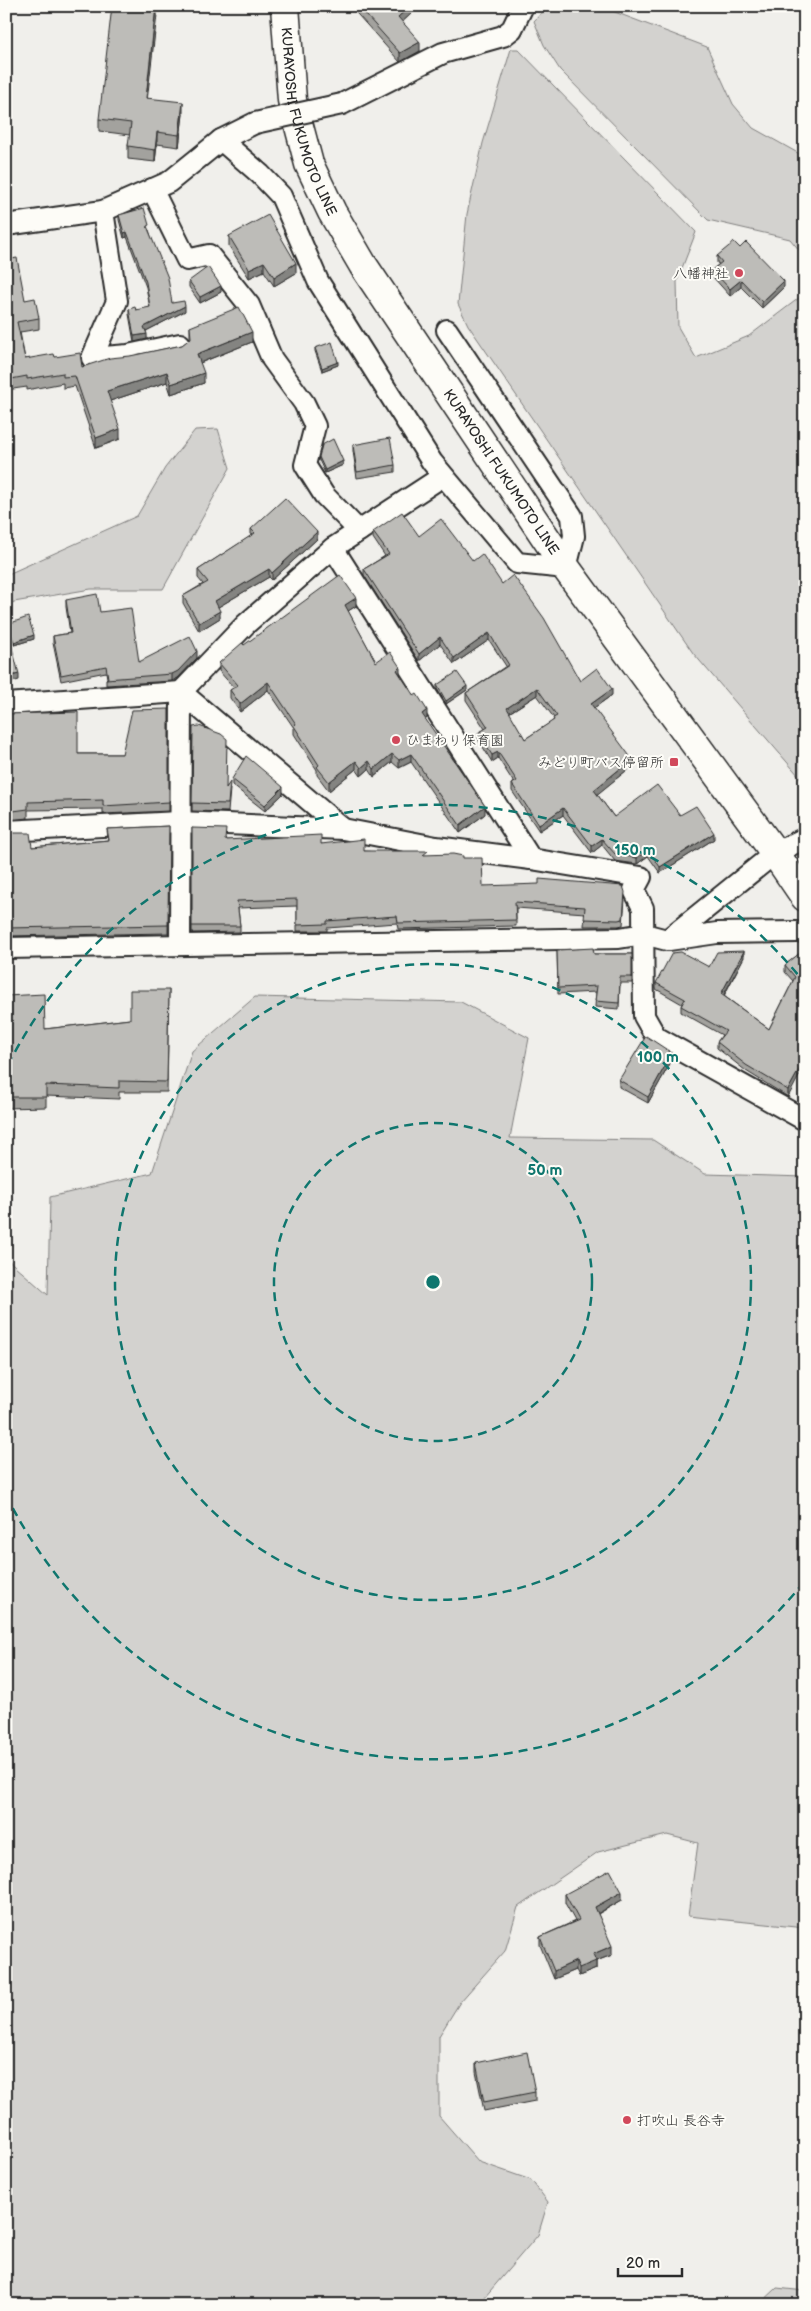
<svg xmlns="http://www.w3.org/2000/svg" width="811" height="2311" viewBox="0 0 811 2311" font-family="'Balsamiq Sans','Klee One',sans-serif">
<rect width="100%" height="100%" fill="#f0efeb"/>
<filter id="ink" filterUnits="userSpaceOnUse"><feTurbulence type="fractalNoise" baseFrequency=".02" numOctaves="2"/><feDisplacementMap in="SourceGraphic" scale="10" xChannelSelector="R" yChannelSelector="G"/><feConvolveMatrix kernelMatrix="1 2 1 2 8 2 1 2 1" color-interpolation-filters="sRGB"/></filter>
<g filter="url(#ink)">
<g fill="#d3d2cf" stroke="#7f7e7d">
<polygon points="548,6 599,6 707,47 733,104 753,128 805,157 805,257 790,239 708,220 560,70 544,45 534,21"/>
<polygon points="511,49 518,49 696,232 677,281 678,327 696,358 749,336 799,298 805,283 805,783 693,653 468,325 458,304 467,214 483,143"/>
<polygon points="218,429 230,468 163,589 91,589 14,602 6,606 6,575 137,516 165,468 195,430"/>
<polygon points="255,997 461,1002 529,1038 510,1138 653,1140 705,1174 805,1177 805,1928 688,1916 698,1843 667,1835 598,1852 518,1907 505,1951 460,2002 439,2036 439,2116 479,2162 531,2180 548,2202 538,2235 478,2305 6,2305 6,1258 48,1295 50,1197 152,1173 192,1051"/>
<polygon points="777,2288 805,2291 805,2305 759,2305"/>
</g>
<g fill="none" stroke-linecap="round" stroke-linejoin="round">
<defs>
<g id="street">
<polyline points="342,104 443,53 503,36 512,29 523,6"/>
<polyline points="221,140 260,174 281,196 318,281 432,462 517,563 566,568 574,536 572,516 447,330"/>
<polyline points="152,189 187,260 209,255 249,305 272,359 304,403 315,426 305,465 324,495 359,531"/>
<polyline points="103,211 117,301 92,358 128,355 180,344"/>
<polyline points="6,225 103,211 169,182 221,140 255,123"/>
<polyline points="333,548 531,859"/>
<polyline points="6,704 181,692 343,829"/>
<polyline points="6,831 179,822 343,829 436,847 531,859 641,877 634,890 643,908 644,1016 656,1037 803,1119"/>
<polyline points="669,940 717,933 797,932"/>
<polyline points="180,944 181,692 246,624 333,548 443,476"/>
<polyline points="6,948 619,938 644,934 667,940 775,853 805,838"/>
</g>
<g id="primary">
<path id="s1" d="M285,6L292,100L309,164L332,212L363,265L566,568L775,853L805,897"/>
</g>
</defs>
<use href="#street" stroke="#2b2b2b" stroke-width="24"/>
<use href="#primary" stroke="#2b2b2b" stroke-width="31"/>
<use href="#street" stroke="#fdfcf7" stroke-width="20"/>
<use href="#primary" stroke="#fdfcf7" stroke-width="28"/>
<defs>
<polyline id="street-bridge" points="255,123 342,104"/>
</defs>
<use href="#street-bridge" stroke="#2b2b2b" stroke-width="24" stroke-linecap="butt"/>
<use href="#street-bridge" stroke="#fdfcf7" stroke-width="20"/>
</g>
<g fill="#a3a29e" stroke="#2b2b2b" fill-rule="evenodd">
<polygon points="350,6 412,6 412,13 402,22 420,51 400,62"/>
<polygon points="147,98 183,114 179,147 157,144 155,162 128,159 128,146 130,135 99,131 99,119"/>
<polygon points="119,215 149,230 172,303 185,311 146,331 147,339 134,342 129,314 129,309 136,310 150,308 146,287 127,237 124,238 119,220"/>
<polygon points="229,236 296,273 274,286 264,271 249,278 229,246"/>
<polygon points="740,248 784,287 762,308 741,287 730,296 712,276 712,270 719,264 717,263 717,256"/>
<polygon points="6,260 25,300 39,318 39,329 20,332 25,359 55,357 82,367 182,345 190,339 190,327 252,342 200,363 204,383 171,394 167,382 110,401 120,439 96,448 75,386 63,388 63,383 27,390 27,387 6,390"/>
<polygon points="189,281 221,292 200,303 189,287"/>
<polygon points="315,348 338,365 322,371 315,351"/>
<polygon points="353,445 395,465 395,472 357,478 353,451"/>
<polygon points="319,457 343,465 325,473 319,460"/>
<polygon points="251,529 317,539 272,580 269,577 218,607 220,618 199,631 183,603 183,596 203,584 198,578 198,570 251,536"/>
<path d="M373,532L419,536L473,561L502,584L580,681L612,695L594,708L632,766L597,794L614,817L680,815L714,839L660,873L648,856L637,864L615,861L602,845L592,853L563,815L539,831L512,791V784L514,783L498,758L492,762L478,739V733L485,729L466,700V693L506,666L489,640L454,664L440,644L419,661L364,575V569L385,556L373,538ZM537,695L554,718L553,721L525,739L509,713Z"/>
<polygon points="66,600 100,612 139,662 197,658 178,678 172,681 106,685 106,679 107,678 106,672 61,681 53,643 53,636 70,633 66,607"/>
<polygon points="356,606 348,611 376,662 400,675 427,718 425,719 485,814 460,833 411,762 399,768 392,762 374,777 369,769 361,776 356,769 329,791 317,775 317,770 294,734 294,728 268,690 240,712 230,698 230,690 234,688 219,671 219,663 244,645"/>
<polygon points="8,624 34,639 14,645 8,627"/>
<polygon points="437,685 467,690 446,704 437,689"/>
<polygon points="169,709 169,811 103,814 103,809 28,810 28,818 6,820 6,714 78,754 122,754"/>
<polygon points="193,727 226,787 230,789 228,812 192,811"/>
<polygon points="232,779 283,794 265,811 232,785"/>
<polygon points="169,826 168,933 6,936 6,833 32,847 108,840 107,829"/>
<polygon points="192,828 226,840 321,844 364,851 463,858 483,886 625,899 623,925 618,926 584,926 585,913 516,908 516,926 398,929 397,923 327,928 327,931 297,931 297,906 238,908 240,926 240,932 192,933"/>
<polygon points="557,950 594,954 632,954 632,983 620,983 619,1009 595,1007 596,992 558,994"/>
<polygon points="800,953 788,1097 746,1071 717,1048 717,1042 722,1035 681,1012 681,1006 682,1004 656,989 656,983 744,957 724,996 769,1029 793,981 785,972 785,965"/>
<polygon points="169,990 167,1092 119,1092 119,1099 46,1096 46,1107 6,1108 6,996 45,1029 130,1019"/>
<polygon points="672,1060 648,1103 619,1087 619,1080"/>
<polygon points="565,1894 622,1900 598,1914 612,1955 596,1961 596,1969 579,1976 576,1970 554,1979 540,1945 540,1937 575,1921 565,1903"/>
<polygon points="476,2063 535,2092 535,2101 484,2111 476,2072"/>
</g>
<g fill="#848481" stroke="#2b2b2b">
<polygon points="156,6 158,6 146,110 146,98"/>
<polygon points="410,6 412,6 412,13 398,26 398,17"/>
<polygon points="420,42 420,51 400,62 400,53"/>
<polygon points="183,102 183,114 179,147 179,135"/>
<polygon points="157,132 157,144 155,162 155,150"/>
<polygon points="127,232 127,237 124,238 124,233"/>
<polygon points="264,262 264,271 249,278 249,269"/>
<polygon points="296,263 296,273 274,286 274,277"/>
<polygon points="741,280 741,287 730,296 730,289"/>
<polygon points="784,281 784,287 762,308 762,302"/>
<polygon points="221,286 221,292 200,303 200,297"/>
<polygon points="185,306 185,311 144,332 144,327"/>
<polygon points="252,332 252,342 197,364 197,354"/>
<polygon points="147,334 147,339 134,342 134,336"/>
<polygon points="338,362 338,365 322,371 322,368"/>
<polygon points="167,372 167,382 107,402 107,391"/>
<polygon points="204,373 204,383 171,394 171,384"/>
<polygon points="120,429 120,439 96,448 96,438"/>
<polygon points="343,461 343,465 325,473 325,470"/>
<polygon points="317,532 317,539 272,580 272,573"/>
<polygon points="269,569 269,577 215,609 215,601"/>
<polygon points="356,598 356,606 345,613 345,605"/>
<polygon points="220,611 220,618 199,631 199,623"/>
<polygon points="489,633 489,640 454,664 454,658"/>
<polygon points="34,635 34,639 14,645 14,642"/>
<polygon points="440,637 440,644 419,661 419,654"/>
<polygon points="197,651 197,658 178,678 172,681 172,674"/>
<polygon points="400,667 400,675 397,670"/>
<polygon points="19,674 19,680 6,684 6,677"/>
<polygon points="268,682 268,690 240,712 240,704"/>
<polygon points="467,686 467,690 446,704 446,701"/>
<polygon points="537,688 537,695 507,714 507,708"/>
<polygon points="612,689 612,695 591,710 591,704"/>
<polygon points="427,710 427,718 422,722 422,714"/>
<polygon points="498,752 498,758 492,762 492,755"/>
<polygon points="392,754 392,762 374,777 374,769"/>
<polygon points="411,754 411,762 399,768 399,760"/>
<polygon points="632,759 632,766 594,797 594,790"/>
<polygon points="356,761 356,769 329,791 329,782"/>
<polygon points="369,761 369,769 361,776 361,768"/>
<polygon points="283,787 283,794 265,811 265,805"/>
<polygon points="485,806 485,814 460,833 460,825"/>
<polygon points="563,808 563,815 539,831 539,825"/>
<polygon points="714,833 714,839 660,873 660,867"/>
<polygon points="602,839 602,845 592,853 592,846"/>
<polygon points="648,849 648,856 637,864 637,858"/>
<polygon points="744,951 744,957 721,1000 721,994"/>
<polygon points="672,1053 672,1060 648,1103 648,1097"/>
<polygon points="805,1059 805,1065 788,1097 788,1090"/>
<polygon points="622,1892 622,1900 595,1915 595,1907"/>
<polygon points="612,1946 612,1955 596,1961 596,1969 579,1976 579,1968 593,1954"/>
<polygon points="576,1961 576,1970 554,1979 554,1971"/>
</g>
<g fill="#bdbcb8" stroke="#2b2b2b" fill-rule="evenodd">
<polygon points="112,6 156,6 146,98 183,102 179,135 157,132 155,150 128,146 131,123 99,119"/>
<polygon points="358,6 410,6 398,17 420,42 400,53"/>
<polygon points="144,208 149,225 147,226 168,278 172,303 184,301 185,306 144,327 147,334 134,336 129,309 135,307 136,310 150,307 146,282 127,232 124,233 119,215"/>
<polygon points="268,215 296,263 274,277 264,262 249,269 229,236"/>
<polygon points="734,242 740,248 746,242 784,281 762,302 741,280 730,289 712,270 722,262 717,256"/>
<polygon points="17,258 25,300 35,298 39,318 17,322 25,359 54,354 55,357 80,353 82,367 110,358 130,356 182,345 191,338 190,327 239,307 252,332 197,354 204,373 171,384 167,372 107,391 120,429 96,438 75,376 63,377 63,373 27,379 27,376 6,380 6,260"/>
<polygon points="208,267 221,286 200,297 189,281"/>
<polygon points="332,342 338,362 322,368 315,348"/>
<polygon points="390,438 395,465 357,472 353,445"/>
<polygon points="333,439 343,461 325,470 319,457 322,445"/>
<polygon points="285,498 317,532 272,573 269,569 215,601 220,611 199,623 183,596 208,582 198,570 255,533 251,529"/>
<path d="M402,512L419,536L441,519L473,561L482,554L502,584L513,575L544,618L580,681L597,668L612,689L591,704L632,759L594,790L614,817L657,785L680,815L696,806L714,833L660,867L648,849L637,858L615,854L602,839L592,846L563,808L539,825L512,784L517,781L498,752L492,755L478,733L488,727L466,693L509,665L489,633L454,658L440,637L419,654L364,569L389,554L373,532ZM537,688L557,716L553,718L554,720L525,739L507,708Z"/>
<polygon points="340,575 356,598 345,605 376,662 390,652 400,667 397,670 414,696 417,694 427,710 422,714 485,806 460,825 411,754 399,760 392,754 374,769 369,761 361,768 356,761 329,782 317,767 319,765 294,726 296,724 268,682 240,704 230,690 238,685 219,663 242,643 244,645"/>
<polygon points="97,594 100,612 131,608 139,662 190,636 197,651 178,671 172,674 106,679 108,678 106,666 61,675 53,636 71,633 66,600"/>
<polygon points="28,617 34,635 14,642 8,624"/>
<polygon points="11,644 19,674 6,677 6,645"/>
<polygon points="457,672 467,686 446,701 437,685"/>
<polygon points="169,709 169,802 103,806 103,800 28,802 28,809 6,812 6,714 78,712 78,754 122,754 132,710"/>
<polygon points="199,726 221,734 227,739 226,788 230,782 228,804 192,803 193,727"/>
<polygon points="246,756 283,787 265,805 232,779"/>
<polygon points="169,826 168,925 6,928 6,833 30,833 32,847 109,840 107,829"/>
<polygon points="192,828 226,829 225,840 321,835 321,844 364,839 364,851 428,851 423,855 453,854 463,856 463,858 482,858 483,886 539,884 539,879 623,886 625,892 623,919 618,920 584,919 585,907 515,902 516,920 398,923 397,916 327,921 327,924 297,925 297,899 237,901 240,926 192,926"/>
<polygon points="593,948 594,954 632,954 632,977 620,977 619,1003 595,1001 597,986 558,988 557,950"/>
<polygon points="744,951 721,994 769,1029 795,977 785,965 800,953 805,958 805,989 802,991 805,992 805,1059 788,1090 746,1065 717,1042 726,1031 681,1006 685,999 656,983 672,953 681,952 709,967 717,952"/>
<polygon points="130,990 169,990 167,1082 119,1081 119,1088 46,1085 46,1097 6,1097 6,996 44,994 45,1029 130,1019"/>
<polygon points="646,1036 672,1053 648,1097 619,1080"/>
<polygon points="610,1870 622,1892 595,1907 612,1946 593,1954 596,1961 579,1968 576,1961 554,1971 540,1937 579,1920 565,1894"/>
<polygon points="527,2052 535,2092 484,2102 476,2063"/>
</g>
</g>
<g fill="none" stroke="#0f766e" stroke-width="2.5" stroke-dasharray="9 6">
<circle cx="433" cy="1282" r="159"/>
<circle cx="433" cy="1282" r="318"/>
<path d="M804 1582A477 477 0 0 1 8 1499M8 1065A477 477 0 0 1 804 982"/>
</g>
<g fill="#d1495b" stroke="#fdfcf7" stroke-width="2">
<circle cx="739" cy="273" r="5"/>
<circle cx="396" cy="740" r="5"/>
<rect x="669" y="757" width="10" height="10" rx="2.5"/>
<circle cx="627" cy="2120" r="5"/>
</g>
<g text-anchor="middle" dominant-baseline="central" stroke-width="4" stroke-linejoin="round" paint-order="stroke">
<g font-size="14" fill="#2b2b2b" stroke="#fdfcf7">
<text stroke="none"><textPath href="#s1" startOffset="119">KURAYOSHI FUKUMOTO LINE</textPath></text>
<text stroke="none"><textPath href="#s1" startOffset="524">KURAYOSHI FUKUMOTO LINE</textPath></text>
</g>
<g font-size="14" fill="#2b2b2b" stroke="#fdfcf7" text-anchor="end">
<text x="729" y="273">八幡神社</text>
<text x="406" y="740" text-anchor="start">ひまわり保育園</text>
<text x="664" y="762">みどり町バス停留所</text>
<text x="637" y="2120" text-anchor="start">打吹山 長谷寺</text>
</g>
</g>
<circle cx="433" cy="1282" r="8" fill="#0f766e" stroke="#fdfcf7" stroke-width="2.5"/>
<g font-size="15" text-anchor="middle" font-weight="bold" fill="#0f766e" stroke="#fdfcf7" stroke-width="4" stroke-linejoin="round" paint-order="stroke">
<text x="635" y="855">150 m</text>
<text x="658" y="1062">100 m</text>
<text x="545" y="1175">50 m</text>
</g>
<rect width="811" height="2311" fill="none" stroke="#fdfcf7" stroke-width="25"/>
<rect x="12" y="12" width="786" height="2286" fill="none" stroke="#2b2b2b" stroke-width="2" filter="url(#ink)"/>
<path d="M618 2268v8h64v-8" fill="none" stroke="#2b2b2b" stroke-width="2.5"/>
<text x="626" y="2268" font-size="15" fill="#2b2b2b" stroke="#fdfcf7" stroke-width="4" paint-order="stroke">20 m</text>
</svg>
